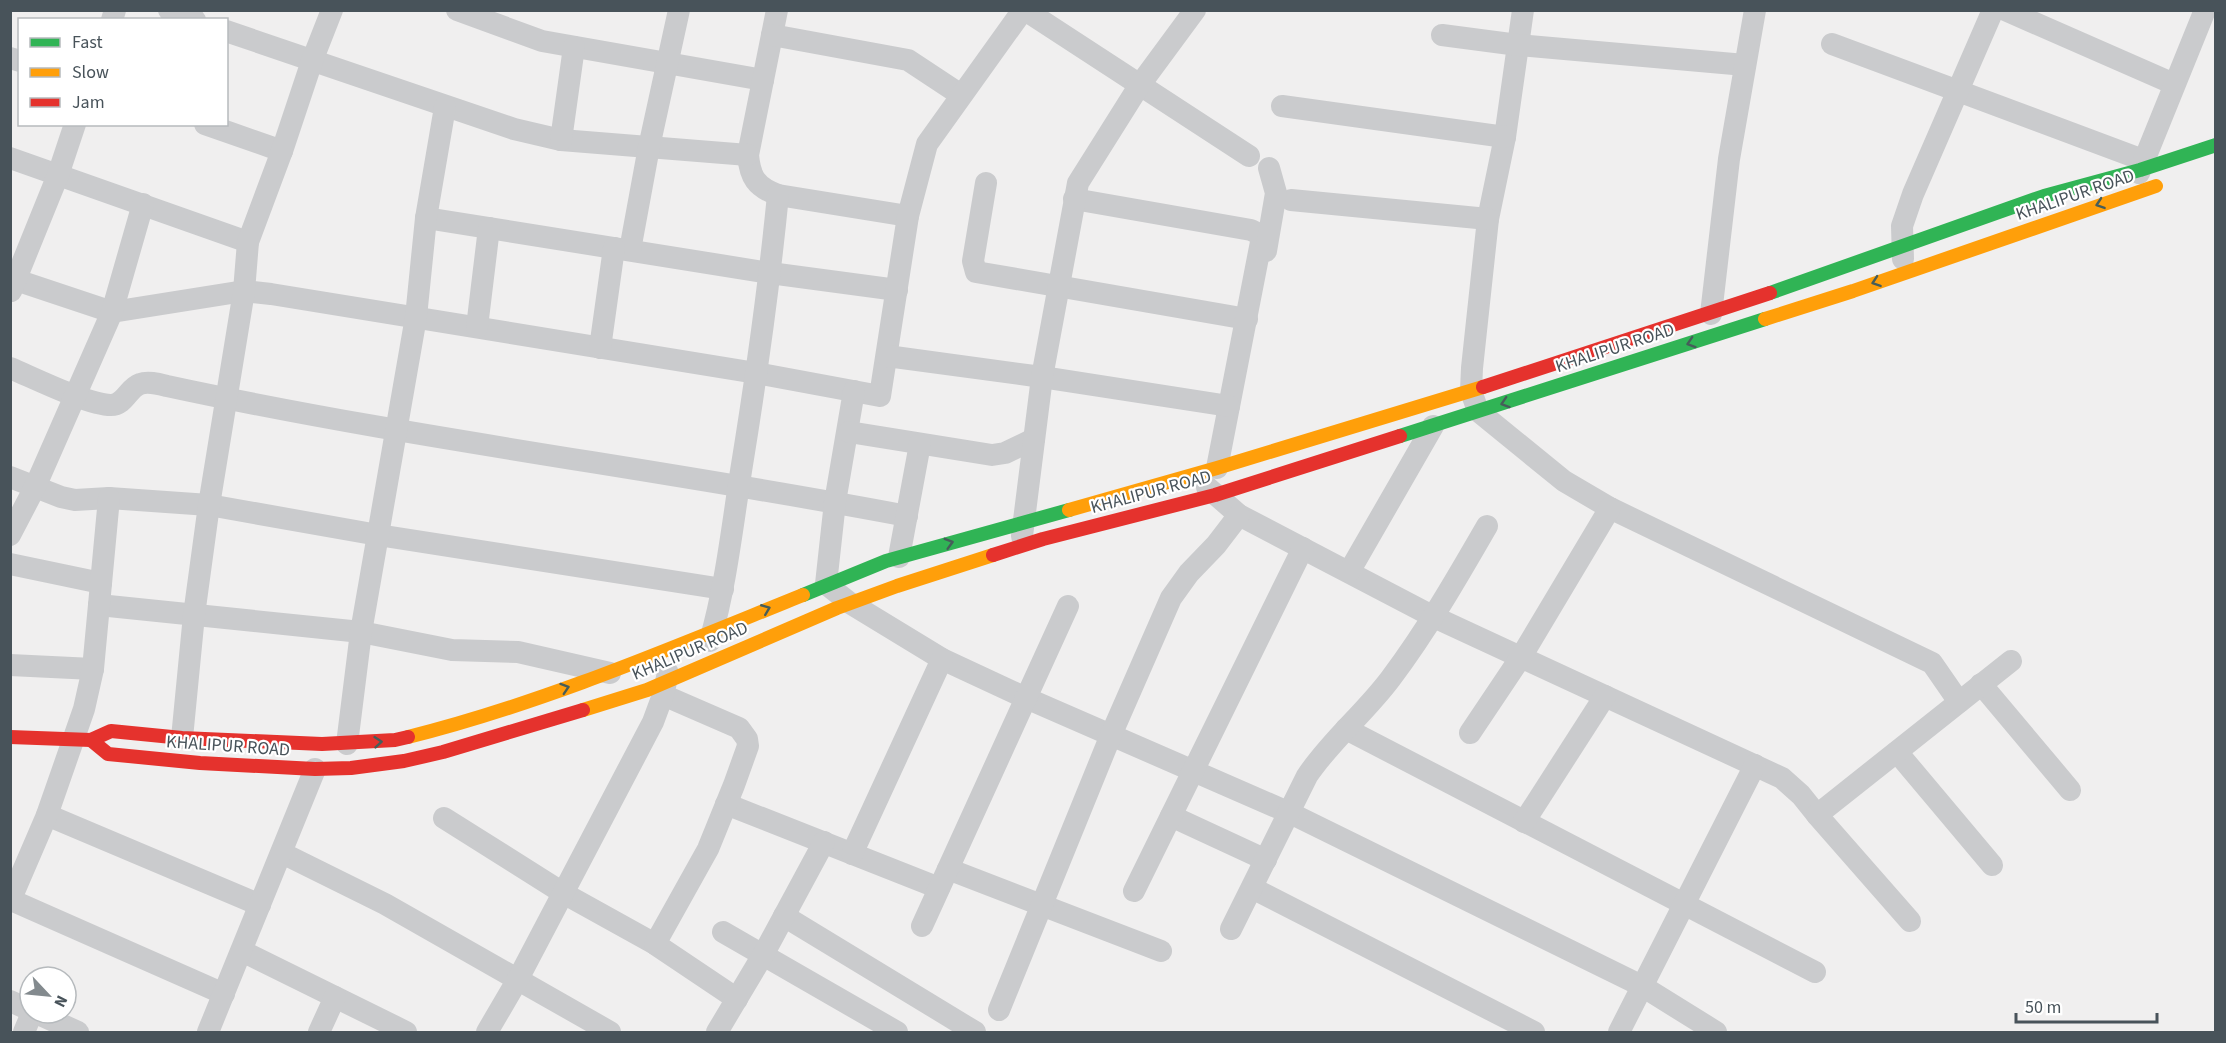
<svg xmlns="http://www.w3.org/2000/svg" width="2226" height="1043" viewBox="0 0 2226 1043" font-family="'Source Sans 3',sans-serif">
<rect width="100%" height="100%" fill="#f0efef"/>
<g fill="none" stroke-linecap="round" stroke-linejoin="round">
<g stroke="#cacbcd" stroke-width="22">
<polyline points="169,10 195,20"/>
<polyline points="457,10 542,41 763,80"/>
<path d="M777,10L748,155C750,177 756,187 778,195L908,216"/>
<polyline points="1025,10 1249,156"/>
<polyline points="1523,10 1505,137 1488,219 1472,368 1471,391 1478,411 1564,481 1610,508 1932,663 1959,702"/>
<polyline points="2005,10 2174,84"/>
<polyline points="112,20 115,10"/>
<polyline points="226,31 514,129 561,140 748,155"/>
<polyline points="772,35 908,60 961,95"/>
<polyline points="1442,35 1518,45 1745,65"/>
<polyline points="1832,44 2143,160"/>
<polyline points="10,58 20,61"/>
<polyline points="1282,106 1505,137"/>
<polyline points="205,124 282,151"/>
<polyline points="561,140 574,47"/>
<polyline points="10,158 248,242"/>
<polyline points="2139,173 2205,10"/>
<polyline points="986,183 973,261 976,272 1247,319"/>
<polyline points="1074,199 1251,230 1261,235 1261,242 1217,468"/>
<polyline points="1291,200 1488,219"/>
<polyline points="426,218 770,273 897,290"/>
<polyline points="630,250 649,147 679,10"/>
<polyline points="1266,251 1276,193 1269,168"/>
<polyline points="1903,259 1902,226 1913,194 1993,10"/>
<polyline points="10,278 112,312 244,291 271,294 756,373 880,396 908,216 927,144 1023,10"/>
<polyline points="11,291 58,175 75,124"/>
<polyline points="1711,314 1729,159 1755,10"/>
<polyline points="477,327 489,228"/>
<polyline points="600,348 614,248"/>
<polyline points="887,356 1042,377 1229,406"/>
<path d="M10,368C34,378 88,405 111,405C125,405 128,388 140,384C148,381 159,384 167,386C412,439 661,469 907,516"/>
<polyline points="854,391 835,502 826,584 850,603 942,659 1026,698 1290,813 1642,986 1716,1032"/>
<polyline points="849,432 992,455 1005,453 1034,439"/>
<polyline points="10,477 61,497 75,500 109,498 209,505 378,535 723,589"/>
<polyline points="1207,487 1239,515 1434,617 1782,778 1801,795 1817,815"/>
<polyline points="10,535 35,487 112,312 143,204"/>
<polyline points="1022,536 1042,377 1078,183 1139,86 1195,10"/>
<polyline points="899,557 920,444"/>
<polyline points="10,564 101,583"/>
<polyline points="1349,572 1433,426"/>
<polyline points="99,605 361,632 452,650 518,652 610,673"/>
<path d="M710,641C726,585 732,528 741,471C756,379 769,287 778,195"/>
<polyline points="10,665 93,669"/>
<polyline points="1981,684 2070,790"/>
<polyline points="1346,729 1815,972"/>
<polyline points="1470,733 1521,657 1610,508"/>
<polyline points="182,738 194,615 209,505 244,291 248,242 282,151 312,61 332,10"/>
<polyline points="347,744 361,632 416,317 426,218 445,107"/>
<polyline points="1897,752 1992,865"/>
<polyline points="726,804 939,888"/>
<polyline points="47,815 260,905"/>
<polyline points="1171,816 1266,860"/>
<polyline points="444,818 563,893 655,944 737,999"/>
<polyline points="1524,822 1605,696"/>
<polyline points="282,853 385,904 610,1032"/>
<polyline points="852,854 942,659"/>
<polyline points="948,869 1161,951"/>
<polyline points="1252,888 1534,1032"/>
<polyline points="1134,891 1303,548"/>
<polyline points="11,900 224,994"/>
<polyline points="10,901 47,815 84,709 93,669 109,498"/>
<polyline points="784,916 975,1032"/>
<polyline points="1910,921 1817,815 2011,661"/>
<polyline points="922,926 1068,606"/>
<path d="M1231,929L1307,776C1331,740 1365,713 1391,678C1427,630 1457,578 1487,526"/>
<polyline points="723,932 897,1032"/>
<polyline points="655,944 708,849 734,785 748,746 747,739 739,728 663,695"/>
<polyline points="242,951 406,1032"/>
<polyline points="10,1001 30,1010"/>
<polyline points="999,1010 1111,735 1171,598 1189,573 1216,545 1239,515"/>
<polyline points="36,1013 78,1032"/>
<polyline points="24,1032 32,1013"/>
<polyline points="208,1032 315,769"/>
<polyline points="319,1032 335,997"/>
<polyline points="487,1032 518,979 653,722 663,695 668,673"/>
<polyline points="717,1032 763,955 824,842"/>
<polyline points="1619,1032 1755,765"/>
</g>
<g stroke="#30b455" stroke-width="14">
<polyline points="1770,293 2044,196 2140,170 2216,145"/>
<polyline points="1400,436 1765,319"/>
<polyline points="803,595 886,561 1069,510"/>
</g>
<g stroke="#ff9f0a" stroke-width="14">
<polyline points="1765,319 1853,291 2156,186"/>
<polyline points="1069,510 1217,468 1483,387"/>
<polyline points="583,710 647,690 837,608 897,586 993,555"/>
<path d="M408,737C544,703 674,647 803,595"/>
</g>
<g stroke="#e5322d" stroke-width="14">
<polyline points="1483,387 1770,293"/>
<polyline points="993,555 1043,539 1215,495 1400,436"/>
<polyline points="10,737 91,740 111,731 182,738 322,744 395,740 408,737"/>
<polyline points="91,740 108,754 200,763 315,769 351,768 404,761 443,752 583,710"/>
</g>
</g>
<defs><path id="oneway-chevron" d="M-2-3.5L2.5 0L-2 3.5" fill="none" stroke-width="1.6" stroke-linecap="round" stroke-linejoin="round" transform="scale(1.5)"/></defs>
<g stroke="#465d5a">
<use href="#oneway-chevron" transform="translate(2100 204) rotate(161)"/>
<use href="#oneway-chevron" transform="translate(1876 282) rotate(161)"/>
<use href="#oneway-chevron" transform="translate(1691 343) rotate(162)"/>
<use href="#oneway-chevron" transform="translate(1505 403) rotate(162)"/>
<use href="#oneway-chevron" transform="translate(949 543) rotate(-16)"/>
<use href="#oneway-chevron" transform="translate(766 609) rotate(-22)"/>
<use href="#oneway-chevron" transform="translate(565 688) rotate(-18)"/>
<use href="#oneway-chevron" transform="translate(378 742) rotate(-5)"/>
</g>
<g text-anchor="middle" dominant-baseline="central" stroke-width="4.5" stroke-linejoin="round" paint-order="stroke">
<g font-size="18" fill="#48535a" stroke="#fff">
<text transform="translate(2075 195) rotate(-19)">KHALIPUR ROAD</text>
<text transform="translate(1615 348) rotate(-18)">KHALIPUR ROAD</text>
<text transform="translate(1151 492) rotate(-15)">KHALIPUR ROAD</text>
<text transform="translate(690 651) rotate(-23)">KHALIPUR ROAD</text>
<text transform="translate(228 746) rotate(4)">KHALIPUR ROAD</text>
</g>
</g>
<rect width="2226" height="1043" fill="none" stroke="#48535a" stroke-width="24"/>
<rect x="18" y="18" width="210" height="108" fill="#ffffff" stroke="#b6babd" stroke-width="1.5"/>
<rect x="30" y="38" width="30" height="9" fill="#30b455" stroke="#b6babd" stroke-width="1.5"/>
<text x="72" y="48" font-size="18" fill="#48535a">Fast</text>
<rect x="30" y="68" width="30" height="9" fill="#ff9f0a" stroke="#b6babd" stroke-width="1.5"/>
<text x="72" y="78" font-size="18" fill="#48535a">Slow</text>
<rect x="30" y="98" width="30" height="9" fill="#e5322d" stroke="#b6babd" stroke-width="1.5"/>
<text x="72" y="108" font-size="18" fill="#48535a">Jam</text>
<g transform="translate(48 995) rotate(116)"><circle r="28" fill="#ffffff" stroke="#b6babd" stroke-width="1.5"/>
<path d="M0-4.5L10 22L0 15L-10 22Z" fill="#838a8e"/>
<text y="-9" font-size="16" font-weight="bold" text-anchor="middle" fill="#48535a">N</text>
</g>
<path d="M2016 1013v9h141v-9" fill="none" stroke="#48535a" stroke-width="3"/>
<text x="2025" y="1013" font-size="18" fill="#48535a" stroke="#ffffff" stroke-width="4.5" paint-order="stroke">50 m</text>
</svg>
